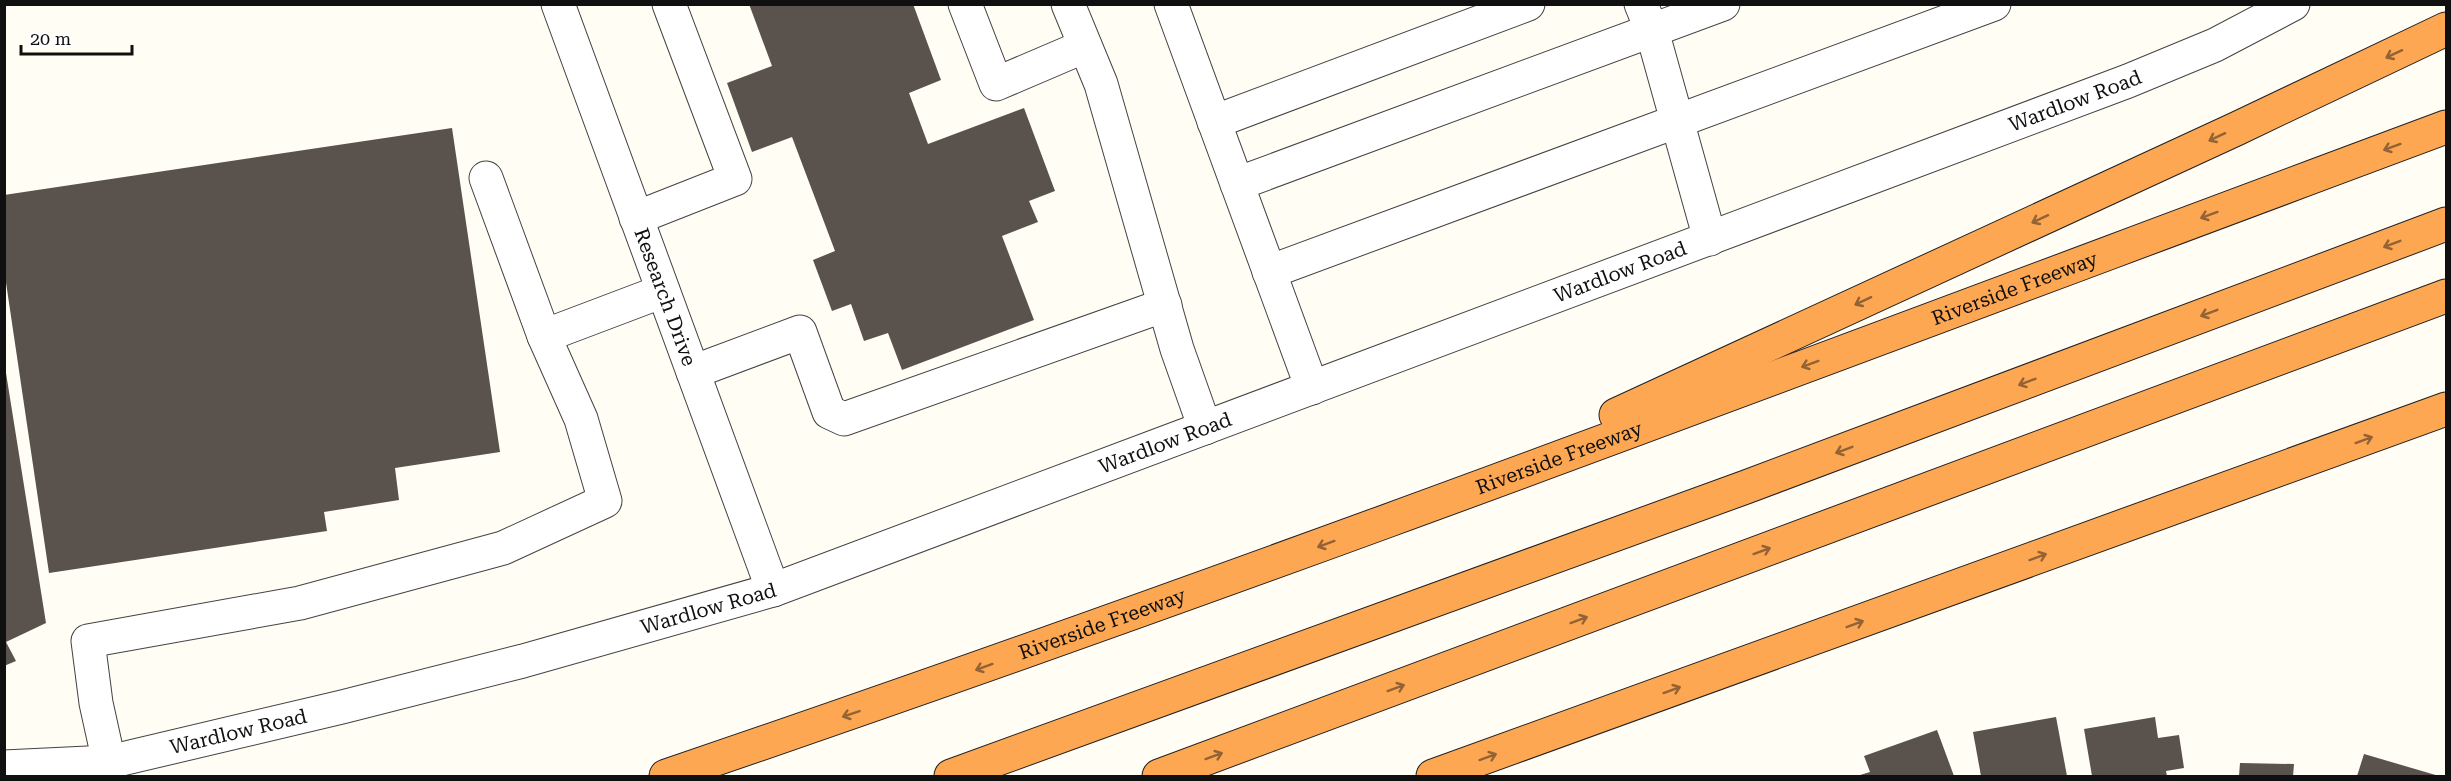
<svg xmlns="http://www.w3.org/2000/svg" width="2451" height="781" viewBox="0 0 2451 781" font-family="'Roboto Serif',serif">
<rect width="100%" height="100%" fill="#fffdf4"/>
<g fill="#5a524c">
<polygon points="749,4 913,4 941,80 909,93 928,144 1024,108 1055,191 1029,201 1038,222 1002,236 1034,320 902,370 888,333 864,341 851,304 832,311 813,260 835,251 792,137 752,152 727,83 772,66"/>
<polygon points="452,128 500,452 395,468 399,500 324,512 327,531 49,573 4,269 4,195"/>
<polygon points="6,373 46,623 6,642 16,661 4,666"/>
<polygon points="2056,717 2067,776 1981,776 1973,732"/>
<polygon points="2155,717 2158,738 2179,735 2184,768 2166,771 2167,776 2092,776 2084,729"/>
<polygon points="1937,730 1954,776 1857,776 1870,772 1864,756"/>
<polygon points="2364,754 2439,776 2357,776"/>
<polygon points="2240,763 2294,764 2293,776 2239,776"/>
</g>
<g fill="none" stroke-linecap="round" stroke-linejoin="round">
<defs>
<g id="minor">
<path id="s1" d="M558,4L773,590"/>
<polyline points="965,4 996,84 1085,46"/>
<polyline points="1068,4 1101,84 1177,349 1205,428"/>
<polyline points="1171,4 1312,388"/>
<polyline points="1641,4 1652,31 1710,239"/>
<polyline points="1214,122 1528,4"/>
<polyline points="1237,184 1723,4"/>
<polyline points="636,218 735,179 669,4"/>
<polyline points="1269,272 1994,4"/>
<polyline points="544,336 663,291"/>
<polyline points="693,372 800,332 829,412 844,419 1165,305"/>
<polyline points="109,762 96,703 88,641 300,603 503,548 605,501 581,419 544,336 486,178"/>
<path id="s2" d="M4,767L109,762L342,707L523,661L773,590L2128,81L2215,45L2293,4"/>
</g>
<g id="highway">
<polyline points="1616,415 2236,129 2446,29"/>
<path id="s3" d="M666,776C1264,573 1855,347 2446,127"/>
<polyline points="951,776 1746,487 2446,224"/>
<polyline points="1159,776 2446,296"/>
<polyline points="1433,776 2446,409"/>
</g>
</defs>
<use href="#minor" stroke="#434343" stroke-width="35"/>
<use href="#highway" stroke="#212121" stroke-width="35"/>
<use href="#minor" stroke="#fff" stroke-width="33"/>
<use href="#highway" stroke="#fea753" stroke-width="33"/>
</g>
<defs><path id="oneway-shaft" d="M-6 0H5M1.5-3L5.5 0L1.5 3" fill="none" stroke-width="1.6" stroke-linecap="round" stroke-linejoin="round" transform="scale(1.5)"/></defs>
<g stroke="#936335">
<use href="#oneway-shaft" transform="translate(2394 54) rotate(155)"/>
<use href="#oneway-shaft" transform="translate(2217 137) rotate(155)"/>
<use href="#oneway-shaft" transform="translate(2392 147) rotate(160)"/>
<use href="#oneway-shaft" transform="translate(2209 215) rotate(160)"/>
<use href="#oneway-shaft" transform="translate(2040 219) rotate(155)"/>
<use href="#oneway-shaft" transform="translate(2392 244) rotate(159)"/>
<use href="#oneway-shaft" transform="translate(1863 301) rotate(155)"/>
<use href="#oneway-shaft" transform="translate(2209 313) rotate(159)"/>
<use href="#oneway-shaft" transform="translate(1810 364) rotate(160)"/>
<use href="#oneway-shaft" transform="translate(2027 382) rotate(159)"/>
<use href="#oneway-shaft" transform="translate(2364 440) rotate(-20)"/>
<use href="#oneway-shaft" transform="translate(1844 450) rotate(159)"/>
<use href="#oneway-shaft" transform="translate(1326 544) rotate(160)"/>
<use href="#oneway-shaft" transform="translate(1762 551) rotate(-20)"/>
<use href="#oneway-shaft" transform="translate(2038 557) rotate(-20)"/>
<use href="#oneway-shaft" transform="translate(1579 620) rotate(-20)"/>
<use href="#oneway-shaft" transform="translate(1855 624) rotate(-20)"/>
<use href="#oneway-shaft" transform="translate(984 667) rotate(160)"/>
<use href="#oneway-shaft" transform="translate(1396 688) rotate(-20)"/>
<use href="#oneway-shaft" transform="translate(1672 690) rotate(-20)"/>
<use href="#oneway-shaft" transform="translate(851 714) rotate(161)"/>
<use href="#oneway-shaft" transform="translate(1214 756) rotate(-20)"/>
<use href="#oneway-shaft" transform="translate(1488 757) rotate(-20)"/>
</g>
<g text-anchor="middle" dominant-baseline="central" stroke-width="6" stroke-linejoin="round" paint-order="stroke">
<g font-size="20" fill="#101010" stroke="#fff">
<text stroke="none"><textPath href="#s2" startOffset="2182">Wardlow Road</textPath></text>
<text stroke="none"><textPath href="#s2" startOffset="1696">Wardlow Road</textPath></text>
<text stroke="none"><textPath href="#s3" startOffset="1434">Riverside Freeway</textPath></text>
<text stroke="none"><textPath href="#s1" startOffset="312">Research Drive</textPath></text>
<text stroke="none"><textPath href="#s2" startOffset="1210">Wardlow Road</textPath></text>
<text stroke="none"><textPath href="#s3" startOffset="948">Riverside Freeway</textPath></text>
<text stroke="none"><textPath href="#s2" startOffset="724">Wardlow Road</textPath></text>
<text stroke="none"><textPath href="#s3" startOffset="462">Riverside Freeway</textPath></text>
<text stroke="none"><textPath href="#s2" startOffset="238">Wardlow Road</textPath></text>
</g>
</g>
<rect width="2451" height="781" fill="none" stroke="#101010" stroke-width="12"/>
<path d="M21 45v9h111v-9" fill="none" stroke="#101010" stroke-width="3"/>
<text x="30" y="45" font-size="18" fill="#101010" stroke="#ffffff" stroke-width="4.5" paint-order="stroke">20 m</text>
</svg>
